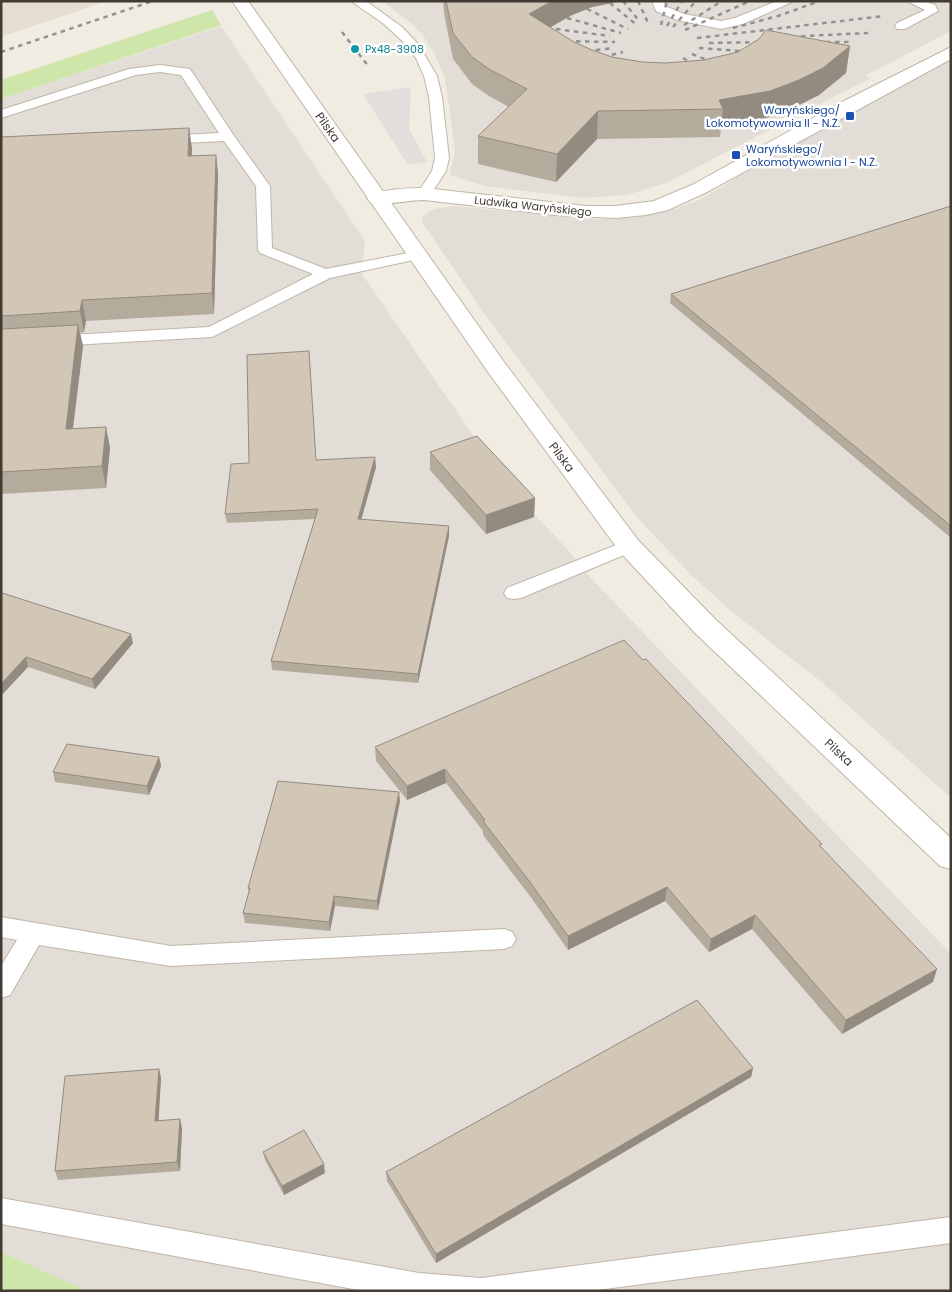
<svg xmlns="http://www.w3.org/2000/svg" width="952" height="1292" viewBox="0 0 952 1292" font-family="Poppins,sans-serif">
<rect width="100%" height="100%" fill="#f1ece2"/>
<polygon fill="#e5ddd0" points="1,1 107,1 1,37"/>
<g fill="#e3ddd7">
<polygon points="382,1 951,1 951,31 865,76 871,78 666,183 627,195 584,198 484,186 450,175 455,150 445,78 434,53 422,34 410,22"/>
<polygon points="221,26 365,241 362,274 477,441 535,515 571,553 588,575 951,954 951,1291 87,1291 1,1252 1,99"/>
<polygon points="951,60 951,798 824,684 732,612 691,575 635,515 484,313 422,222 422,217 434,209 453,206 600,219 629,218 672,210 696,201 720,188 766,159"/>
</g>
<g fill="#cee6aa">
<polygon points="212,10 221,25 1,99 1,80"/>
<polygon points="1,1252 87,1291 1,1291"/>
</g>
<polygon fill="#e1dedb" points="411,87 409,129 427,162 408,165 363,94"/>
<g fill="none" stroke-linecap="round" stroke-linejoin="round">
<defs>
<g id="service">
<polygon points="351,1 366,1 402,27 419,45 437,76 442,97 449,158 446,171 429,197 419,197 417,194 432,171 435,158 429,97 424,76 416,58 402,41 384,24"/>
<polygon points="652,1 664,1 665,6 684,14 721,21 735,18 777,1 794,1 743,24 721,29 677,20 656,11"/>
<polygon points="907,1 924,1 935,5 938,11 905,29 897,29 895,26 897,23 925,10"/>
<polygon points="160,65 190,69 234,136 270,186 272,248 326,269 418,251 423,252 425,255 423,258 330,278 212,337 1,349 1,339 209,327 313,274 260,253 258,250 256,186 224,141 163,144 156,140 163,136 219,133 181,75 160,72 136,75 1,118 1,110 129,69"/>
<polygon points="629,540 636,542 638,546 636,550 521,598 514,599 507,598 504,593 507,588"/>
<polygon points="1,917 171,946 504,929 512,932 516,939 512,946 504,949 171,966 39,945 10,995 1,998 1,966 17,940 1,937"/>
<polygon points="1,1198 419,1273 481,1278 951,1217 951,1243 590,1291 364,1291 1,1224"/>
</g>
<path id="minor" d="M951,47V59L707,192L668,210L646,215L616,218L555,215L424,200C407,200 386,206 370,202L367,198L370,194C388,189 406,188 424,188L586,206H616L654,201L694,184L844,101Z"/>
<polygon id="tertiary" points="232,1 248,1 504,362 638,540 715,619 951,838 951,869 940,866 695,633 620,552 488,372"/>
</defs>
<use href="#service" stroke="#bfb6a8" stroke-width="2"/>
<use href="#minor" stroke="#bfb6a8" stroke-width="2"/>
<use href="#tertiary" stroke="#bfb6a8" stroke-width="2"/>
<use href="#service" fill="#fff" fill-rule="evenodd"/>
<use href="#minor" fill="#fff" fill-rule="evenodd"/>
<use href="#tertiary" fill="#fff" fill-rule="evenodd"/>
<g stroke="#929292" stroke-width="2.5" stroke-dasharray="4.5 4.5" stroke-linecap="butt">
<polyline points="623,1 640,22"/>
<polyline points="638,1 649,25"/>
<polyline points="610,3 638,26"/>
<polyline points="587,9 628,29"/>
<polyline points="567,18 621,33"/>
<polyline points="661,25 667,1"/>
<polyline points="684,25 722,1"/>
<polyline points="667,26 682,1"/>
<polyline points="673,27 696,1"/>
<polyline points="733,28 778,16 820,1"/>
<polyline points="556,29 610,36"/>
<polyline points="685,30 750,1"/>
<polyline points="342,32 369,67"/>
<polyline points="783,37 868,33"/>
<polyline points="697,38 884,16"/>
<polyline points="558,41 615,42"/>
<polyline points="817,42 852,42"/>
<polyline points="709,43 767,42"/>
<polyline points="699,48 753,52"/>
<polyline points="1,52 153,1"/>
<polyline points="578,52 613,48"/>
<polyline points="692,54 720,65"/>
<polyline points="603,57 623,52"/>
<polyline points="683,58 700,68"/>
</g>
</g>
<g fill="#b5ab9d">
<polygon points="443,1 626,1 617,2 592,7 572,15 550,27 574,42 592,50 612,57 642,62 666,63 704,60 850,46 846,73 819,95 795,107 766,118 721,127 720,137 597,139 556,182 478,164 478,136 509,107 489,96 472,84 453,59 444,13"/>
<polygon points="1,137 192,148 192,156 216,155 218,174 214,314 86,321 84,332 80,333 83,346 73,429 106,427 110,448 106,488 1,494"/>
<polygon points="951,206 951,538 670,303 671,294"/>
<polygon points="430,452 535,498 534,517 486,534 430,470"/>
<polygon points="317,460 376,467 361,519 449,536 418,683 272,670 271,661 315,519 227,523 225,514"/>
<polygon points="1,593 133,643 95,689 28,667"/>
<polygon points="375,747 821,848 933,982 842,1034 752,929 709,952 665,901 568,950 530,896 483,835 483,831 446,783 407,800 376,761"/>
<polygon points="159,757 161,766 149,795 55,782 53,772"/>
<polygon points="400,801 378,910 335,906 330,931 245,923 243,913 249,893 248,888"/>
<polygon points="753,1068 751,1077 436,1263 387,1181 386,1172"/>
<polygon points="159,1069 161,1078 158,1120 182,1128 180,1171 58,1180 55,1171"/>
<polygon points="263,1152 325,1173 284,1195 265,1160"/>
</g>
<g fill="#938b80">
<polygon points="552,1 617,1 617,2 592,7 572,15 528,40 529,14"/>
<polygon points="850,46 846,73 819,95 795,107 766,118 721,127 723,109 719,100"/>
<polygon points="598,111 597,139 556,182 557,154"/>
<polygon points="189,128 192,148 191,176 188,156"/>
<polygon points="216,155 218,174 214,314 212,293"/>
<polygon points="82,300 86,321 84,332 80,311"/>
<polygon points="78,325 83,346 70,451 66,429"/>
<polygon points="106,427 110,448 106,488 102,466"/>
<polygon points="375,457 376,467 359,528 358,519"/>
<polygon points="535,498 534,517 486,534 486,515"/>
<polygon points="449,526 449,536 418,683 418,674"/>
<polygon points="131,634 133,643 95,689 92,679"/>
<polygon points="26,657 28,667 1,696 1,684"/>
<polygon points="159,757 161,766 149,795 147,786"/>
<polygon points="445,769 446,783 407,800 407,786"/>
<polygon points="399,792 400,801 378,910 377,901"/>
<polygon points="667,887 665,901 568,950 568,936"/>
<polygon points="334,896 335,906 330,931 329,922"/>
<polygon points="755,915 752,929 709,952 711,939"/>
<polygon points="937,969 933,982 842,1034 846,1020"/>
<polygon points="753,1068 751,1077 436,1263 436,1254"/>
<polygon points="159,1069 161,1078 158,1130 155,1121"/>
<polygon points="180,1119 182,1128 180,1171 177,1162"/>
<polygon points="324,1164 325,1173 284,1195 282,1186"/>
</g>
<g fill="#d2c7b7" stroke="#938b80">
<polygon points="446,1 552,1 529,14 574,42 592,50 612,57 642,62 666,63 704,60 738,52 759,39 766,30 850,46 823,68 799,80 770,91 719,100 723,109 598,111 557,154 478,136 527,89 489,69 472,57 453,33"/>
<polygon points="189,128 188,156 216,155 212,293 82,300 80,311 1,316 1,137"/>
<polygon points="951,206 951,526 671,294"/>
<polygon points="78,325 66,429 106,427 102,466 1,472 1,329"/>
<polygon points="309,351 316,460 375,457 358,519 449,526 418,674 271,661 318,509 225,514 231,464 249,463 247,355"/>
<polygon points="477,436 535,498 486,515 430,452"/>
<polygon points="1,593 2,593 131,634 92,679 26,657 1,684"/>
<polygon points="624,640 643,660 646,659 822,844 819,845 937,969 846,1020 755,915 711,939 667,887 568,936 530,882 483,821 485,820 445,769 407,786 375,747"/>
<polygon points="67,744 159,757 147,786 53,772"/>
<polygon points="278,781 399,792 377,901 334,896 329,922 243,913 250,888 248,888"/>
<polygon points="697,1000 753,1068 436,1254 386,1172"/>
<polygon points="159,1069 155,1121 180,1119 177,1162 55,1171 65,1076"/>
<polygon points="304,1130 324,1164 282,1186 263,1152"/>
</g>
<circle fill="#0f9aa8" stroke="#fff" stroke-width="2" cx="355" cy="49" r="5"/>
<g fill="#1a4fb4" stroke="#fff" stroke-width="2">
<rect x="845" y="111" width="10" height="10" rx="2.5"/>
<rect x="731" y="150" width="10" height="10" rx="2.5"/>
</g>
<g text-anchor="middle" dominant-baseline="central" stroke-width="5" stroke-linejoin="round" paint-order="stroke">
<g font-size="11" fill="#0d838f" stroke="#fff" text-anchor="start">
<text x="365" y="49">Px48-3908</text>
</g>
<g font-size="11" fill="#164399" stroke="#fff" text-anchor="end">
<text x="840" y="110">Waryńskiego/<tspan x="840" dy="13">Lokomotywownia II - N.Ż.</tspan></text>
<text x="746" y="149" text-anchor="start">Waryńskiego/<tspan x="746" dy="13">Lokomotywownia I - N.Ż.</tspan></text>
</g>
<g font-size="11" fill="#423b33" stroke="#fff">
<text transform="translate(533 206) rotate(6)">Ludwika Waryńskiego</text>
</g>
<g font-size="12" fill="#423b33" stroke="#fff">
<text transform="translate(328 127) rotate(55)">Pilska</text>
<text transform="translate(562 457) rotate(54)">Pilska</text>
<text transform="translate(839 752) rotate(43)">Pilska</text>
</g>
</g>
<rect width="952" height="1292" fill="none" stroke="#423b33" stroke-width="5"/>
</svg>
